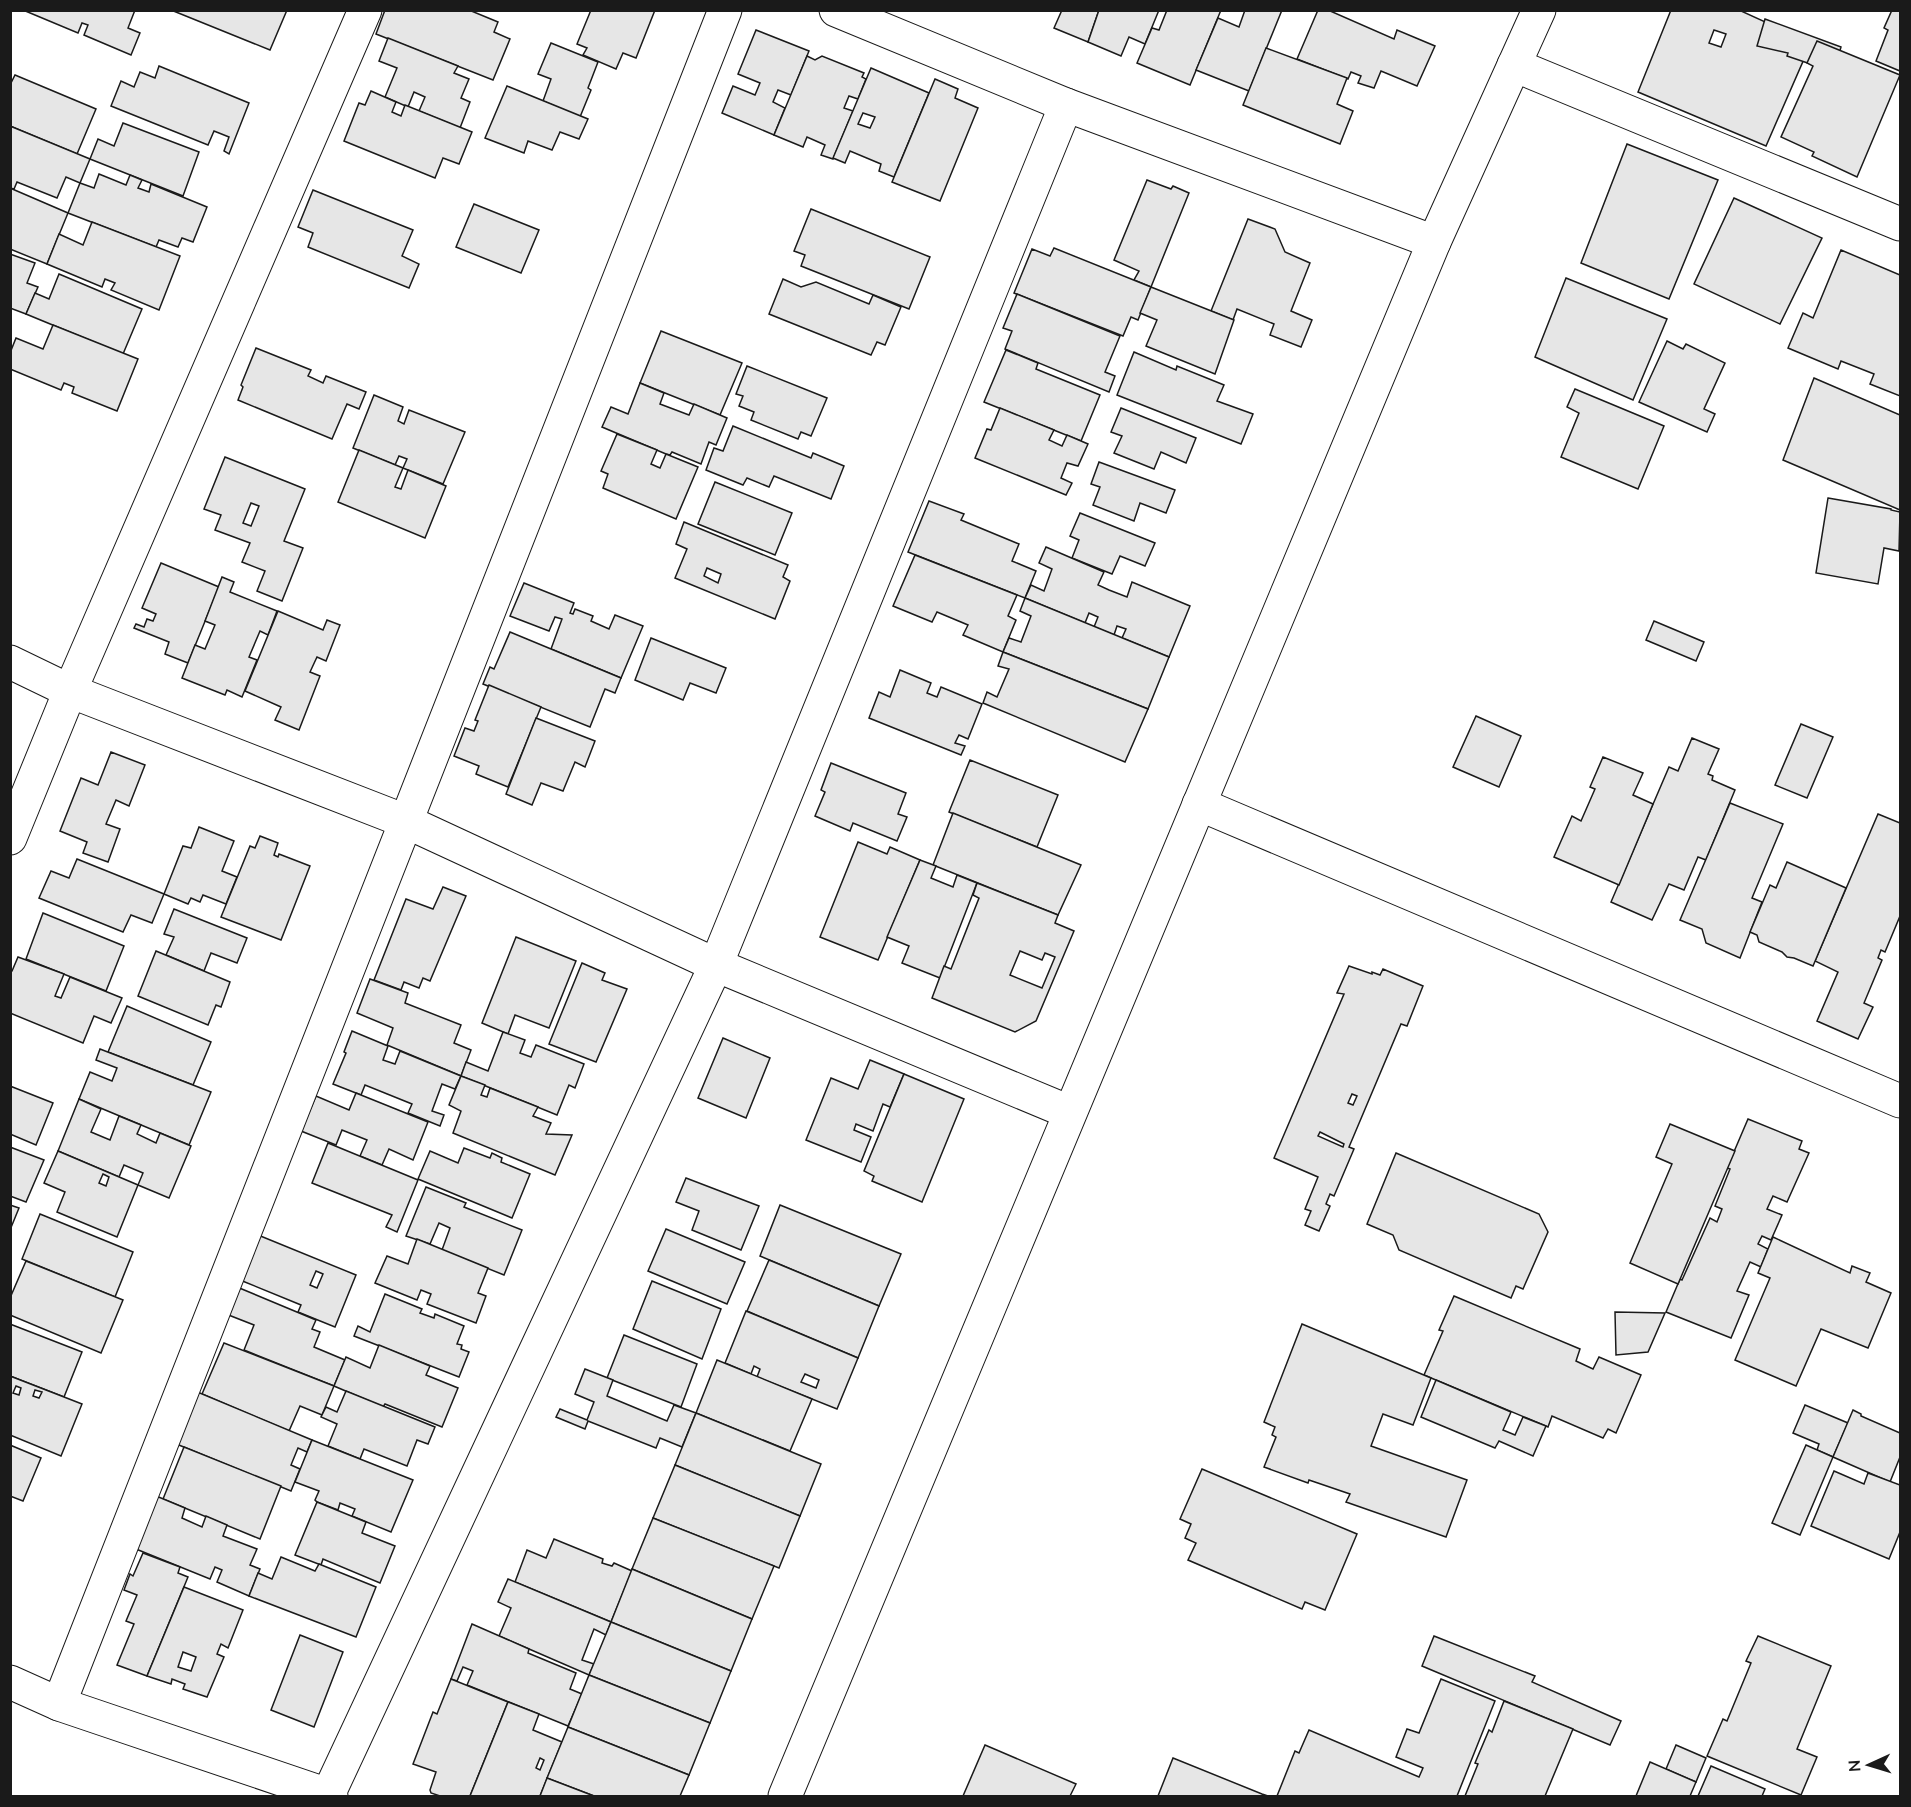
<svg xmlns="http://www.w3.org/2000/svg" width="1911" height="1807" viewBox="0 0 1911 1807" font-family="'Nunito Sans',sans-serif">
<rect width="100%" height="100%" fill="#fff"/>
<g fill="#e6e6e6" stroke="#1a1a1a" stroke-width="1.5" fill-rule="evenodd">
<polygon points="23,10 135,10 128,28 140,33 131,55 84,35 88,25 82,23 78,33"/>
<polygon points="171,10 287,10 270,50"/>
<polygon points="385,10 469,10 498,22 494,32 510,39 493,80 376,34"/>
<polygon points="591,10 655,10 636,58 623,53 616,69 583,55 587,48 577,44"/>
<polygon points="1062,10 1099,10 1088,42 1054,28"/>
<polygon points="1099,10 1159,10 1145,44 1129,37 1121,56 1088,42"/>
<polygon points="1167,10 1221,10 1190,85 1137,63 1152,28 1159,30"/>
<polygon points="1245,10 1282,10 1249,91 1196,70 1218,18 1239,27"/>
<polygon points="1318,10 1328,10 1394,39 1397,30 1435,46 1417,86 1381,71 1374,88 1358,83 1361,76 1351,72 1348,79 1297,59"/>
<path d="M1671,10H1739L1811,43L1766,146L1638,92ZM1714,30L1726,34L1721,47L1709,43Z"/>
<polygon points="1892,10 1900,10 1900,71 1876,61 1888,30 1884,28"/>
<polygon points="1765,19 1841,47 1834,72 1787,56 1788,53 1757,46"/>
<polygon points="756,30 809,51 791,95 778,90 773,102 785,108 774,135 722,113 733,86 755,95 760,83 738,74"/>
<polygon points="388,38 458,66 454,73 469,79 461,98 470,102 460,128 419,111 425,97 414,92 408,107 385,97 397,68 379,61"/>
<polygon points="1817,41 1900,75 1857,177 1812,156 1814,152 1781,137 1813,66 1807,63"/>
<polygon points="551,43 598,62 588,88 591,90 580,117 543,101 551,79 538,74"/>
<polygon points="1266,48 1347,78 1337,104 1353,111 1340,144 1243,105"/>
<polygon points="807,56 815,60 822,56 864,73 862,77 866,79 858,99 849,96 844,108 853,111 833,159 821,155 825,145 807,137 803,147 774,135"/>
<polygon points="159,66 249,103 229,154 224,151 229,137 214,131 208,145 111,106 121,81 134,87 140,72 155,78"/>
<path d="M871,68L929,93L894,177L879,171L881,164L850,151L845,163L833,158ZM863,113L875,117L870,128L858,124Z"/>
<polygon points="15,75 96,109 77,154 10,126 10,85"/>
<polygon points="935,79 958,89 955,98 978,108 940,201 892,182"/>
<polygon points="507,86 588,119 579,139 560,132 552,150 528,141 524,153 485,138"/>
<polygon points="371,91 396,102 392,112 401,116 405,105 472,132 459,164 443,158 435,178 344,141 359,103 365,105"/>
<polygon points="123,123 199,152 183,196 90,159 98,139 114,146"/>
<polygon points="10,126 90,159 80,183 66,177 57,198 17,182 14,189 10,188"/>
<polygon points="1627,144 1718,180 1669,299 1581,263"/>
<polygon points="99,174 126,185 130,175 142,180 138,188 149,192 151,184 207,207 193,242 182,238 178,247 159,240 156,247 68,213 80,183 94,188"/>
<polygon points="1147,180 1171,189 1173,186 1189,193 1151,287 1134,280 1139,271 1114,260"/>
<polygon points="10,188 68,213 47,264 10,249"/>
<polygon points="313,190 413,230 402,256 419,264 409,288 308,247 313,233 298,227"/>
<polygon points="1734,198 1822,238 1780,324 1694,284"/>
<polygon points="474,204 539,230 521,273 456,247"/>
<polygon points="811,209 930,257 909,309 801,266 805,255 794,251"/>
<polygon points="1248,219 1275,229 1285,252 1310,263 1291,311 1312,320 1301,347 1270,335 1274,324 1237,309 1233,320 1211,311"/>
<polygon points="92,222 180,256 159,310 111,290 115,283 105,279 102,287 47,264 59,234 83,245"/>
<polygon points="1054,248 1151,287 1138,320 1131,317 1123,336 1014,293 1032,249 1050,256"/>
<polygon points="1841,250 1900,275 1900,396 1870,384 1874,374 1841,361 1838,369 1788,348 1803,313 1813,318"/>
<polygon points="10,254 35,263 27,283 38,287 26,314 10,308"/>
<polygon points="59,274 142,309 123,354 26,314 35,293 49,299"/>
<polygon points="1566,278 1667,319 1633,400 1535,357"/>
<polygon points="783,279 801,287 816,282 869,304 873,295 901,307 885,345 877,342 871,355 769,314"/>
<polygon points="1151,287 1234,320 1215,374 1146,346 1157,320 1140,313"/>
<polygon points="1017,294 1120,336 1105,372 1115,376 1109,392 1005,349 1012,331 1003,328"/>
<polygon points="53,325 138,359 117,411 72,393 74,387 64,383 61,390 10,369 10,353 16,338 43,349"/>
<polygon points="661,331 742,363 720,415 640,383"/>
<polygon points="1667,341 1683,349 1686,344 1725,363 1704,409 1715,414 1707,432 1639,402"/>
<polygon points="256,348 311,370 308,376 323,383 326,376 366,392 359,409 347,404 332,439 238,400 243,387 241,385"/>
<polygon points="1006,350 1038,363 1036,369 1100,395 1081,441 984,402"/>
<polygon points="1134,352 1176,370 1177,366 1224,385 1217,401 1253,414 1241,444 1117,395"/>
<polygon points="747,366 827,398 811,436 801,432 798,439 751,420 754,412 739,406 743,396 736,394"/>
<polygon points="1814,378 1900,415 1900,510 1783,460"/>
<polygon points="640,383 664,393 660,404 689,415 694,404 727,418 716,445 709,442 701,464 672,452 670,455 666,454 602,427 611,407 628,414"/>
<polygon points="1575,389 1664,426 1638,489 1561,457 1579,413 1567,407"/>
<polygon points="374,395 403,407 398,421 404,424 409,410 465,432 443,484 403,468 407,459 399,456 395,465 353,448"/>
<polygon points="1000,408 1054,430 1049,440 1062,446 1067,435 1088,444 1078,466 1067,463 1061,478 1072,483 1066,495 975,458 987,429 991,430"/>
<polygon points="1121,408 1196,438 1186,463 1161,452 1154,469 1114,453 1122,436 1111,432"/>
<polygon points="733,426 811,458 813,453 844,466 831,499 774,476 769,487 747,478 743,485 706,470 714,448 723,451"/>
<polygon points="617,434 657,450 651,464 660,468 666,454 698,467 676,519 603,488 608,474 601,471"/>
<polygon points="359,450 403,468 395,487 401,489 408,470 446,486 425,538 338,502"/>
<path d="M225,457L305,489L284,541L303,548L282,601L257,591L265,571L242,562L250,543L215,530L221,515L204,509ZM251,503L259,506L251,526L243,523Z"/>
<polygon points="1099,462 1175,490 1166,513 1140,503 1134,521 1093,505 1100,487 1091,484"/>
<polygon points="715,482 792,513 775,555 698,524"/>
<polygon points="1828,498 1891,509 1891,510 1900,512 1899,551 1884,548 1878,584 1816,573"/>
<polygon points="929,501 964,514 961,520 1019,544 1012,561 1036,571 1025,598 908,552"/>
<polygon points="1080,513 1155,543 1145,566 1120,556 1112,574 1072,558 1079,540 1070,536"/>
<path d="M684,522L788,565L783,577L790,581L775,619L675,578L687,549L676,544ZM707,568L721,574L718,583L704,576Z"/>
<polygon points="1046,547 1104,572 1098,585 1109,590 1127,597 1132,582 1190,606 1169,657 1122,638 1126,629 1117,626 1114,635 1094,627 1098,617 1089,613 1085,623 1025,598 1031,585 1044,591 1052,569 1039,563"/>
<polygon points="915,555 1017,595 1008,616 1016,620 1003,652 963,635 968,625 937,612 932,622 893,606"/>
<polygon points="161,563 219,587 188,663 165,654 169,642 134,628 136,624 144,627 147,619 153,621 156,614 142,608"/>
<polygon points="222,577 234,582 230,592 277,611 268,635 260,631 249,657 257,660 242,697 227,690 225,695 182,678 195,645 205,649 215,625 205,621"/>
<polygon points="524,583 574,603 570,613 573,614 575,609 593,616 591,621 609,629 615,615 643,626 621,678 551,649 562,619 555,617 549,631 510,616"/>
<polygon points="1025,598 1169,657 1148,709 1003,652 1009,638 1021,642 1031,616 1020,611"/>
<polygon points="278,611 323,630 327,620 340,625 326,661 317,657 310,672 320,676 299,730 275,720 281,707 245,691"/>
<polygon points="1654,621 1704,642 1696,661 1646,640"/>
<polygon points="510,632 621,678 615,693 605,689 590,727 483,684 490,667 494,669"/>
<polygon points="651,638 726,668 716,693 690,683 683,700 635,680"/>
<polygon points="1003,652 1148,709 1125,762 983,703 987,692 997,697 1009,669 998,666"/>
<polygon points="900,670 931,683 927,693 937,697 941,687 982,704 968,739 959,735 955,743 965,746 961,755 869,718 879,692 890,697"/>
<polygon points="489,685 541,707 508,787 476,774 479,766 454,756 465,728 474,731 478,721 475,720"/>
<polygon points="1476,716 1521,736 1499,787 1453,767"/>
<polygon points="536,718 595,741 585,767 575,762 563,791 541,783 532,805 506,794"/>
<polygon points="1801,724 1833,737 1807,798 1775,785"/>
<polygon points="1692,738 1719,749 1708,774 1713,776 1712,780 1735,790 1706,860 1698,857 1684,890 1669,884 1652,920 1611,902 1669,767 1678,771"/>
<polygon points="111,752 145,765 129,806 116,800 106,824 120,829 108,862 83,853 87,842 60,831 81,778 98,785"/>
<polygon points="1603,757 1643,773 1633,795 1653,804 1619,885 1554,857 1572,816 1581,821 1595,789 1590,787"/>
<polygon points="970,760 1058,795 1037,847 949,812"/>
<polygon points="831,763 906,793 898,814 907,817 897,841 853,823 850,831 815,816 825,792 821,790"/>
<polygon points="1730,803 1783,824 1752,898 1762,902 1740,958 1706,943 1702,929 1680,920"/>
<polygon points="953,813 1081,865 1058,915 933,865"/>
<polygon points="1878,814 1900,823 1900,916 1885,952 1881,950 1878,958 1882,960 1864,1003 1873,1007 1858,1039 1817,1021 1838,972 1815,961"/>
<polygon points="199,827 234,841 222,871 237,877 226,904 203,895 200,902 191,898 188,904 164,894 183,846 191,848"/>
<polygon points="260,836 278,843 274,855 278,857 279,854 310,866 281,940 221,917 250,846 255,848"/>
<polygon points="858,842 887,854 890,847 920,860 878,960 820,937"/>
<polygon points="77,859 164,894 152,923 131,915 123,932 39,898 51,871 69,878"/>
<polygon points="920,860 936,866 931,878 953,887 957,875 977,883 940,978 902,963 909,946 887,937"/>
<polygon points="1787,862 1846,888 1813,966 1794,958 1787,957 1782,952 1759,942 1757,935 1750,932 1770,885 1776,888"/>
<path d="M977,883L1058,915L1055,923L1074,931L1036,1021L1015,1032L932,998L944,966L951,969L979,898L973,895ZM1020,951L1042,960L1045,953L1055,957L1042,988L1010,975Z"/>
<polygon points="443,887 466,896 430,981 423,978 419,988 404,982 401,990 374,980 406,899 433,909"/>
<polygon points="174,909 247,938 237,963 211,953 204,971 166,955 174,937 164,934"/>
<polygon points="43,913 124,946 106,991 26,959"/>
<polygon points="516,937 576,961 549,1028 515,1015 508,1034 482,1023"/>
<polygon points="156,951 230,982 221,1007 216,1005 208,1025 138,996"/>
<polygon points="18,957 64,974 55,996 61,998 70,977 122,998 111,1023 94,1016 83,1043 10,1013 10,971 12,971"/>
<polygon points="582,963 605,973 602,980 627,989 596,1062 549,1044"/>
<path d="M1349,966L1372,974V972L1380,975L1383,969L1423,986L1407,1026L1401,1024L1349,1147L1354,1149L1334,1196L1330,1194L1326,1204L1330,1206L1319,1231L1305,1225L1311,1211L1305,1209L1318,1177L1274,1158L1344,994L1337,993ZM1352,1094L1357,1096L1353,1105L1348,1103ZM1320,1132L1344,1144L1343,1147L1318,1136Z"/>
<polygon points="370,979 408,993 405,1003 461,1025 454,1043 471,1050 461,1076 387,1045 393,1028 357,1013"/>
<polygon points="127,1006 211,1042 193,1085 108,1052"/>
<polygon points="352,1031 388,1046 383,1060 395,1064 400,1051 461,1076 455,1089 442,1084 432,1111 444,1115 440,1126 408,1113 412,1104 365,1085 361,1095 333,1084 346,1053 344,1052"/>
<polygon points="503,1032 525,1040 520,1053 531,1057 536,1045 584,1064 575,1088 569,1085 557,1115 461,1076 466,1062 488,1071"/>
<polygon points="723,1038 770,1058 746,1118 698,1098"/>
<polygon points="100,1049 211,1092 189,1145 79,1099 90,1072 112,1081 117,1068 96,1060"/>
<polygon points="870,1060 904,1074 890,1107 883,1104 873,1131 856,1124 854,1130 871,1137 861,1162 806,1140 831,1078 858,1089"/>
<polygon points="904,1074 964,1099 922,1202 872,1181 874,1176 864,1171"/>
<polygon points="461,1076 485,1085 481,1095 487,1097 490,1088 538,1107 533,1116 551,1123 546,1134 572,1135 555,1175 453,1133 461,1111 449,1105"/>
<polygon points="10,1086 53,1103 36,1145 10,1134"/>
<polygon points="356,1093 428,1122 413,1160 389,1149 382,1165 360,1156 367,1140 342,1130 336,1145 301,1131 316,1096 349,1110"/>
<polygon points="79,1099 101,1109 91,1132 110,1140 119,1116 141,1125 137,1134 156,1143 160,1133 191,1146 169,1198 138,1185 143,1173 124,1165 119,1177 58,1151"/>
<polygon points="1748,1119 1802,1141 1799,1149 1809,1153 1787,1202 1773,1196 1767,1209 1782,1215 1771,1240 1762,1236 1758,1244 1768,1249 1761,1267 1750,1262 1737,1291 1749,1295 1731,1338 1666,1312 1680,1279 1682,1280 1710,1218 1717,1222 1722,1209 1715,1206 1730,1169 1727,1168"/>
<polygon points="1670,1124 1735,1151 1678,1284 1630,1263 1672,1164 1656,1157"/>
<polygon points="328,1143 418,1180 397,1232 386,1227 392,1215 312,1183"/>
<polygon points="10,1147 44,1160 26,1202 10,1196"/>
<polygon points="464,1148 490,1158 492,1153 502,1158 501,1162 530,1174 512,1218 418,1179 430,1151 458,1163"/>
<path d="M58,1151L138,1185L117,1237L57,1212L65,1192L44,1183ZM103,1174L109,1177L106,1186L99,1183Z"/>
<polygon points="1396,1153 1539,1214 1548,1232 1523,1289 1516,1286 1511,1298 1399,1250 1393,1235 1367,1224"/>
<polygon points="686,1178 759,1206 741,1250 692,1230 699,1211 676,1202"/>
<polygon points="426,1187 466,1203 464,1207 522,1230 504,1275 442,1250 450,1228 439,1223 430,1244 406,1236"/>
<polygon points="10,1205 19,1208 10,1230"/>
<polygon points="780,1205 901,1254 879,1306 760,1256"/>
<polygon points="40,1214 133,1252 115,1297 22,1259"/>
<polygon points="666,1229 745,1262 727,1304 648,1271"/>
<path d="M258,1235L356,1275L335,1327L298,1312L301,1305L240,1280ZM316,1271L323,1274L317,1288L310,1285Z"/>
<polygon points="1773,1237 1850,1273 1852,1266 1870,1273 1866,1282 1891,1293 1868,1348 1821,1329 1796,1386 1735,1360 1770,1278 1758,1273"/>
<polygon points="417,1239 488,1268 478,1293 486,1296 476,1323 427,1304 431,1294 421,1290 417,1300 375,1283 387,1256 408,1264"/>
<polygon points="769,1260 879,1306 858,1358 747,1311"/>
<polygon points="26,1261 123,1300 101,1353 10,1315 10,1298"/>
<polygon points="652,1281 721,1309 702,1359 633,1329"/>
<polygon points="237,1287 316,1320 312,1329 320,1332 314,1347 345,1360 334,1386 244,1350 254,1325 226,1314"/>
<polygon points="385,1294 422,1309 420,1313 434,1318 435,1314 464,1326 457,1344 462,1345 461,1349 469,1352 459,1377 354,1336 358,1326 370,1332"/>
<polygon points="1454,1296 1580,1349 1576,1361 1593,1369 1599,1357 1641,1375 1616,1433 1608,1429 1603,1438 1552,1416 1548,1427 1424,1375 1443,1331 1439,1330"/>
<path d="M746,1311L858,1358L837,1409L757,1377L760,1369L754,1366L751,1374L725,1363ZM805,1374L819,1380L816,1388L801,1382Z"/>
<polygon points="1615,1312 1665,1313 1648,1352 1616,1355"/>
<polygon points="10,1324 82,1352 64,1397 10,1376"/>
<polygon points="1302,1324 1431,1378 1413,1425 1383,1414 1371,1446 1467,1480 1446,1537 1346,1502 1350,1494 1309,1480 1308,1483 1264,1467 1276,1437 1272,1435 1275,1427 1264,1422"/>
<polygon points="624,1335 697,1364 681,1407 607,1378"/>
<polygon points="224,1343 334,1386 322,1415 300,1406 289,1431 202,1394"/>
<polygon points="379,1345 430,1366 426,1375 458,1388 442,1427 385,1404 383,1407 334,1386 346,1357 370,1368"/>
<polygon points="717,1360 812,1399 790,1451 696,1413"/>
<polygon points="585,1369 613,1380 607,1396 667,1421 674,1405 696,1413 682,1447 660,1438 656,1448 588,1421 585,1429 556,1417 560,1409 587,1420 594,1402 575,1394"/>
<path d="M10,1376L82,1404L61,1456L10,1435ZM16,1386L21,1388L19,1395L13,1393ZM35,1390L42,1392L39,1398L33,1396Z"/>
<polygon points="1436,1380 1511,1412 1503,1430 1515,1435 1523,1417 1546,1426 1533,1456 1499,1441 1495,1448 1421,1417"/>
<polygon points="195,1391 312,1440 307,1452 298,1448 291,1465 300,1469 291,1491 174,1443"/>
<polygon points="346,1391 435,1427 428,1444 417,1440 407,1466 364,1449 360,1459 328,1446 337,1424 321,1417 326,1407 337,1412"/>
<polygon points="1805,1405 1848,1423 1833,1457 1817,1450 1819,1444 1793,1433"/>
<polygon points="1853,1410 1861,1414 1861,1416 1900,1433 1900,1457 1890,1482 1833,1457"/>
<polygon points="696,1413 821,1464 800,1516 675,1465"/>
<polygon points="312,1440 413,1480 391,1532 352,1516 355,1509 340,1503 338,1510 317,1502 315,1500 319,1491 295,1482"/>
<polygon points="10,1445 41,1458 23,1501 10,1496"/>
<polygon points="1806,1445 1833,1457 1800,1535 1772,1523"/>
<polygon points="184,1447 281,1486 260,1539 163,1499"/>
<polygon points="675,1465 800,1516 779,1568 653,1518"/>
<polygon points="1202,1469 1357,1534 1325,1610 1305,1602 1302,1609 1188,1560 1196,1543 1185,1538 1191,1524 1180,1519"/>
<polygon points="1834,1471 1864,1484 1868,1473 1900,1485 1900,1532 1889,1559 1811,1526"/>
<polygon points="149,1493 185,1508 182,1518 202,1527 206,1516 227,1525 223,1536 257,1549 250,1565 260,1569 249,1596 217,1582 222,1570 215,1567 210,1579 131,1547"/>
<polygon points="317,1502 366,1522 362,1533 395,1546 380,1583 323,1559 321,1565 295,1555"/>
<polygon points="653,1518 774,1566 752,1619 632,1569"/>
<polygon points="554,1539 603,1559 602,1563 612,1566 614,1563 632,1571 611,1622 515,1582 527,1550 546,1558"/>
<polygon points="143,1553 180,1567 178,1573 188,1577 147,1676 117,1665 134,1624 126,1621 137,1595 124,1590 130,1574 133,1576"/>
<polygon points="281,1557 315,1571 319,1564 376,1587 356,1637 249,1596 258,1573 272,1579"/>
<polygon points="632,1569 752,1619 731,1671 611,1622"/>
<polygon points="508,1579 611,1622 606,1635 594,1629 582,1660 594,1664 589,1675 499,1636 511,1608 498,1602"/>
<path d="M184,1587L243,1610L228,1648L221,1644L217,1654L224,1657L207,1697L183,1689L185,1684L172,1679L171,1684L147,1676ZM183,1652L196,1657L191,1671L178,1667Z"/>
<polygon points="611,1622 731,1671 710,1723 589,1675"/>
<polygon points="472,1624 529,1649 528,1653 576,1673 570,1689 582,1694 568,1726 467,1685 473,1671 463,1667 457,1681 451,1679"/>
<polygon points="300,1635 343,1652 314,1727 271,1710"/>
<polygon points="1434,1636 1535,1676 1532,1682 1621,1721 1610,1745 1422,1666"/>
<polygon points="1758,1636 1831,1666 1797,1749 1817,1757 1801,1795 1707,1756 1723,1719 1727,1721 1751,1663 1746,1661"/>
<polygon points="589,1675 710,1723 689,1775 568,1727"/>
<polygon points="451,1679 508,1702 470,1796 440,1796 431,1793 430,1790 436,1772 413,1764 433,1712 437,1714"/>
<polygon points="1441,1679 1495,1701 1457,1796 1277,1796 1295,1751 1299,1753 1309,1730 1419,1777 1423,1768 1396,1757 1407,1729 1419,1733"/>
<polygon points="1504,1701 1573,1729 1545,1796 1465,1796 1478,1764 1475,1763 1489,1730 1492,1732"/>
<path d="M508,1702L539,1714L533,1730L562,1742L540,1796H470ZM540,1758L544,1760L540,1770L536,1768Z"/>
<polygon points="568,1727 689,1775 680,1796 594,1796 547,1778"/>
<polygon points="985,1745 1076,1784 1070,1796 963,1796"/>
<polygon points="1676,1745 1706,1758 1696,1782 1666,1769"/>
<polygon points="1173,1758 1262,1794 1268,1796 1158,1796"/>
<polygon points="1650,1762 1696,1782 1690,1796 1636,1796"/>
<polygon points="1711,1766 1765,1789 1762,1796 1698,1796"/>
<polygon points="547,1778 594,1796 540,1796"/>
</g>
<g fill="none" stroke-linecap="round" stroke-linejoin="round">
<defs>
<g id="minor">
<polyline points="836,10 1066,105 1434,242"/>
<polyline points="1514,65 1900,224"/>
<polyline points="10,662 70,691 405,821 716,965 1069,1112"/>
<polyline points="1199,804 1900,1101"/>
<polyline points="10,838 70,691 365,10"/>
<polyline points="10,1682 59,1704 331,1796"/>
<polyline points="59,1704 725,10"/>
<polyline points="328,1795 716,965 1066,105"/>
<polyline points="785,1796 1434,242 1539,10"/>
</g>
</defs>
<use href="#minor" stroke="#1a1a1a" stroke-width="35"/>
<use href="#minor" stroke="#fff" stroke-width="33"/>
</g>
<rect width="1911" height="1807" fill="none" stroke="#1a1a1a" stroke-width="24"/>
<g transform="translate(1869 1765) rotate(266)" stroke="#ffffff" stroke-width="4.5" paint-order="stroke">
<path d="M0-4.5L10 22L0 15L-10 22Z" fill="#1a1a1a"/>
<text y="-9" font-size="16" font-weight="bold" text-anchor="middle" fill="#1a1a1a">N</text>
</g>
</svg>
